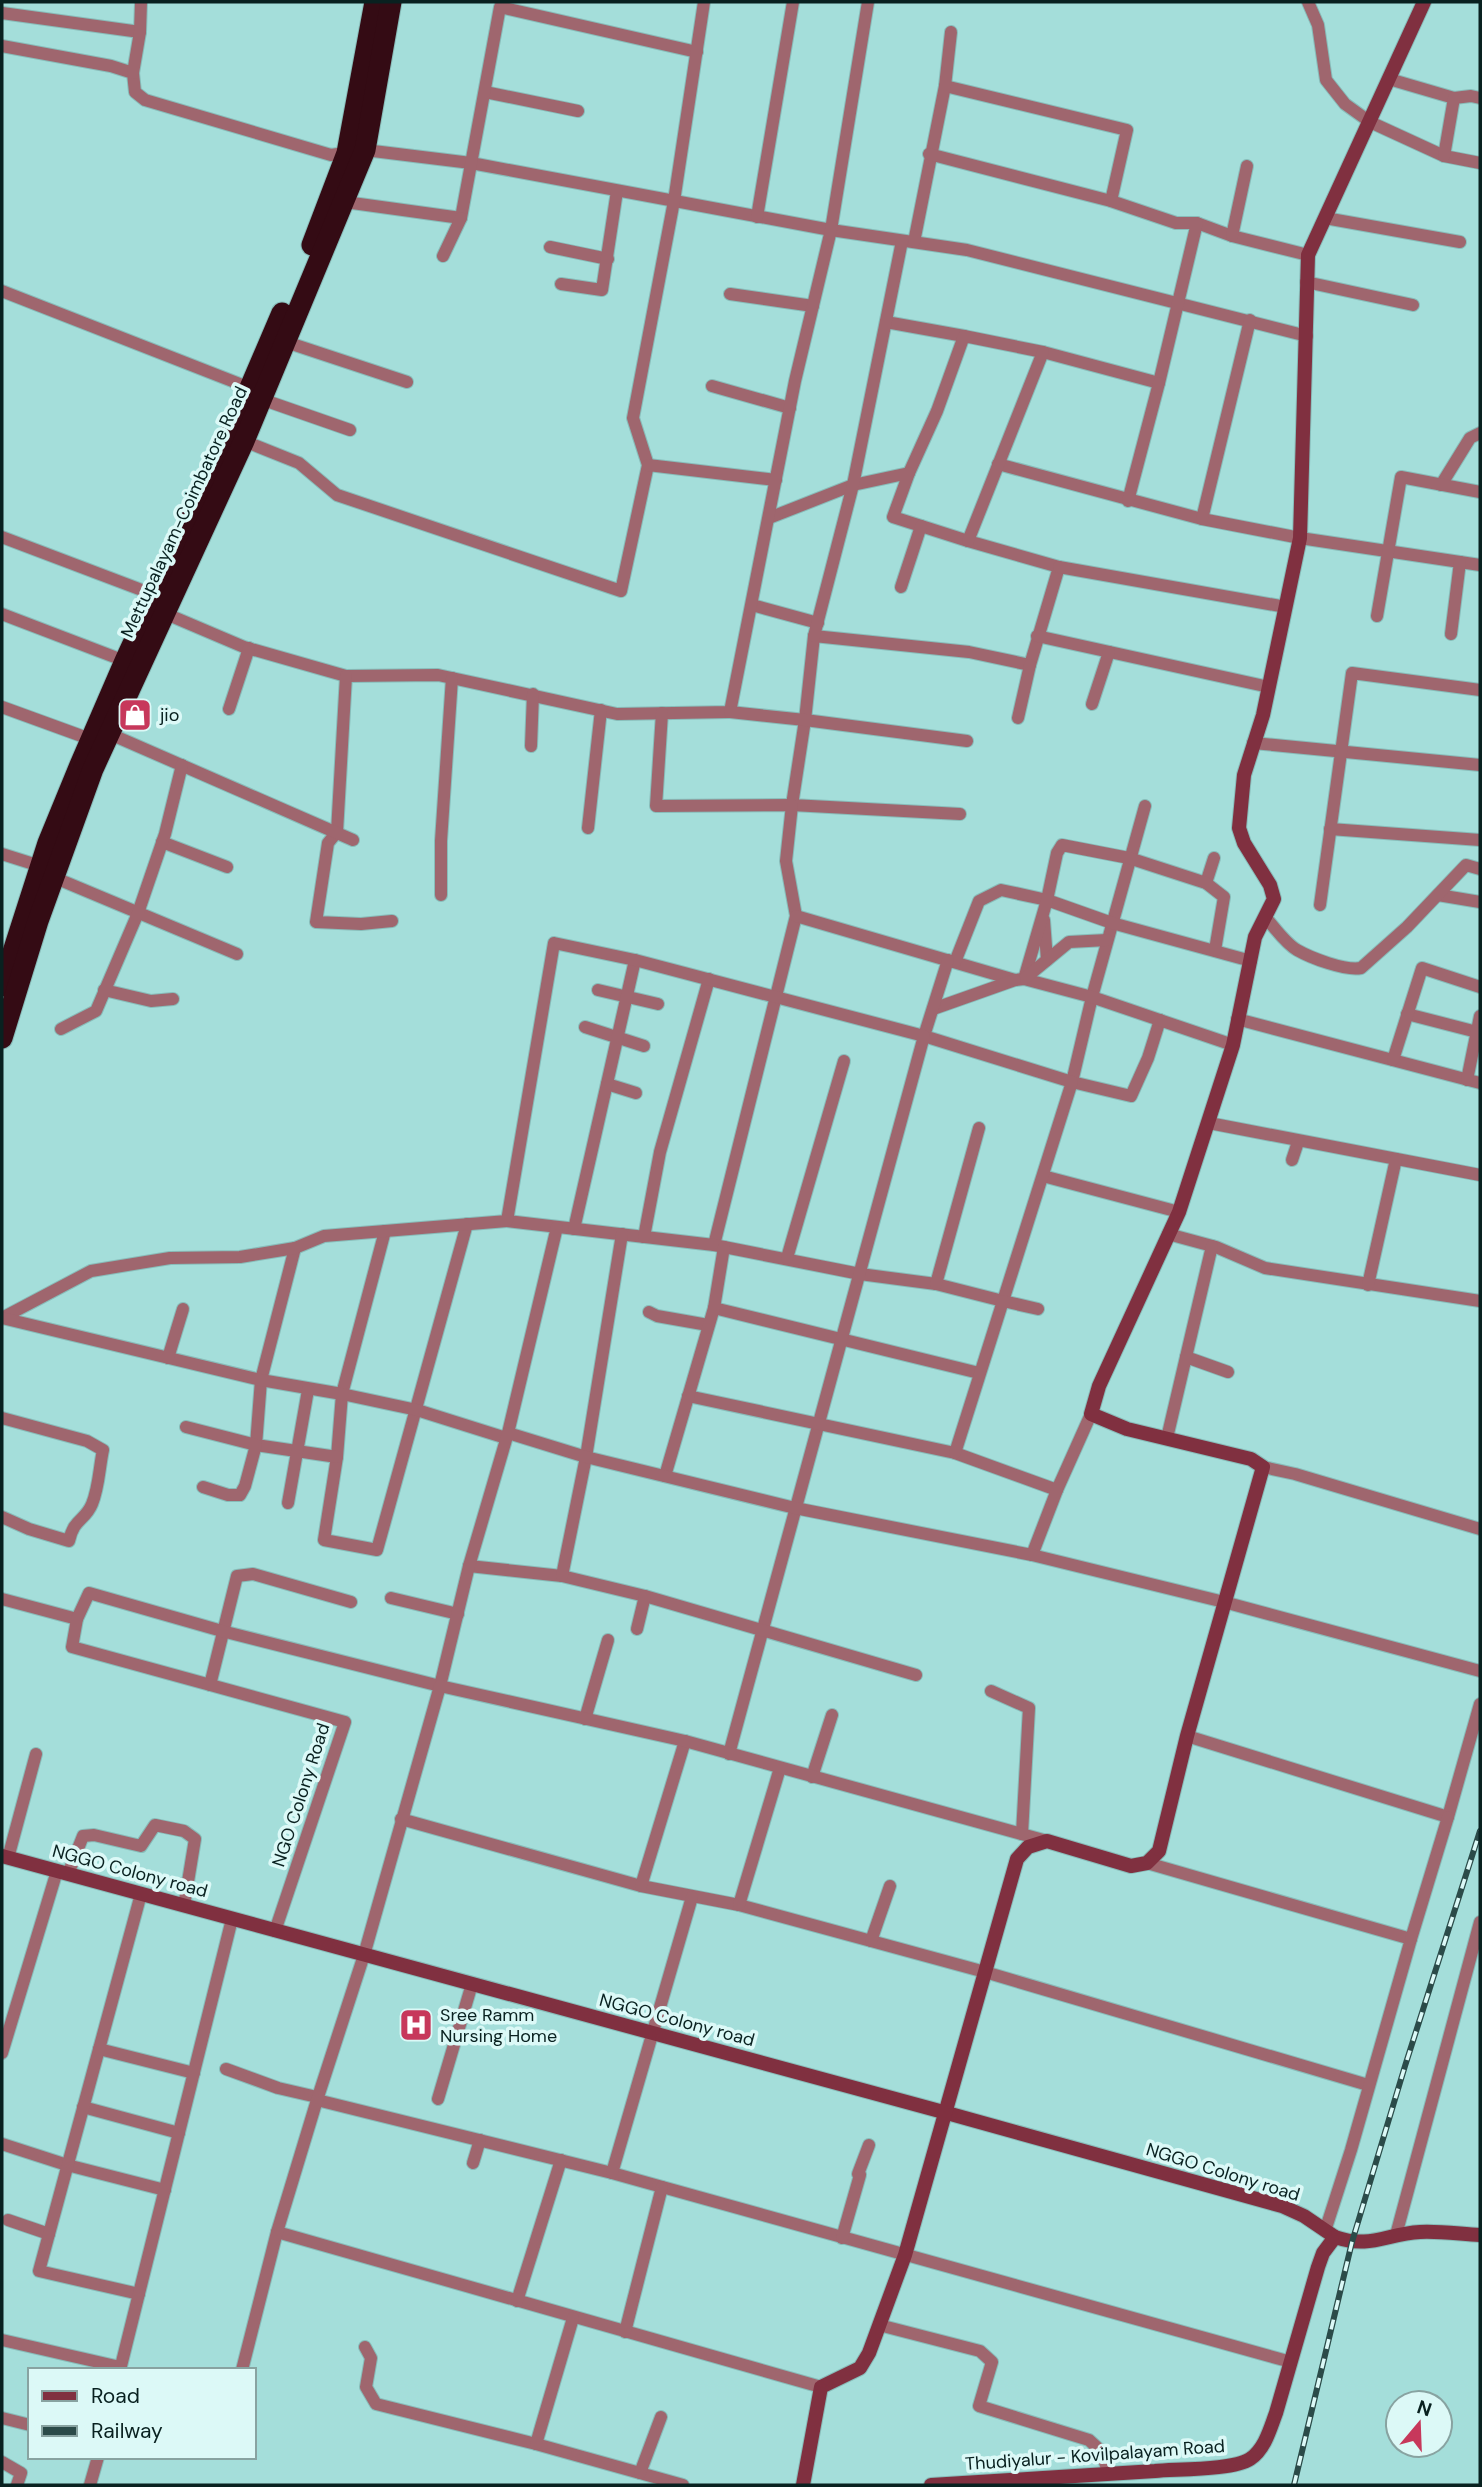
<svg xmlns="http://www.w3.org/2000/svg" width="1482" height="2487" viewBox="0 0 1482 2487" font-family="'DM Sans',sans-serif">
<rect width="100%" height="100%" fill="#a4deda"/>
<g fill="none" stroke-linecap="round" stroke-linejoin="round">
<defs>
<g id="street">
<polyline points="1308,2 1318,25 1326,80 1345,104 1370,122 1444,156 1480,163"/>
<polyline points="2,13 140,32"/>
<polyline points="2,46 111,66 133,73 135,92 145,100 331,155 365,150 471,163 831,230 967,250 1307,336"/>
<polyline points="133,73 140,32 141,2"/>
<polyline points="1389,79 1454,98 1471,96 1480,98"/>
<polyline points="945,86 1127,130 1111,201"/>
<polyline points="485,92 578,111"/>
<polyline points="1444,156 1454,98"/>
<polyline points="345,202 461,218 500,7 697,52"/>
<polyline points="757,217 793,2"/>
<polyline points="1325,218 1460,242"/>
<polyline points="1197,223 1232,236 1308,255"/>
<polyline points="1232,236 1247,166"/>
<polyline points="914,242 945,86 951,32"/>
<polyline points="550,247 608,259"/>
<polyline points="443,256 461,218"/>
<polyline points="1306,282 1413,305"/>
<polyline points="561,284 602,290 617,191"/>
<polyline points="2,291 250,388"/>
<polyline points="730,294 813,306"/>
<polyline points="886,322 964,336"/>
<polyline points="286,342 407,382"/>
<polyline points="712,386 790,408"/>
<polyline points="261,399 350,430"/>
<polyline points="244,441 299,463 337,495 621,591 648,465 633,418 674,201 704,2"/>
<polyline points="998,464 1202,519 1300,538 1480,565"/>
<polyline points="648,465 776,480"/>
<polyline points="909,473 937,411 964,336 1043,352 1159,383 1197,223 1176,223 1111,201 929,154"/>
<polyline points="1441,485 1470,438 1480,433"/>
<polyline points="1128,501 1159,383"/>
<polyline points="769,518 853,485 909,473 893,517 968,541 1059,567 1030,665 969,652 814,636 805,720 792,805 960,814"/>
<polyline points="1202,519 1250,320"/>
<polyline points="2,537 155,595"/>
<polyline points="968,541 1043,352"/>
<polyline points="1059,567 1286,607"/>
<polyline points="901,587 921,526"/>
<polyline points="752,605 818,623"/>
<polyline points="164,613 244,647 346,676 438,675 617,714 730,712 795,381 831,230 868,2"/>
<polyline points="2,614 125,661"/>
<polyline points="1377,616 1401,477 1480,492"/>
<polyline points="1451,634 1460,562"/>
<polyline points="814,636 853,485 902,241"/>
<polyline points="1037,636 1269,687"/>
<polyline points="346,676 337,832 328,843 316,922 361,924 392,921"/>
<polyline points="1092,704 1109,652"/>
<polyline points="2,707 90,739"/>
<polyline points="229,709 249,648"/>
<polyline points="730,712 805,720 967,741"/>
<polyline points="662,713 656,806 792,805 786,861 796,916 714,1245"/>
<polyline points="1018,718 1030,665"/>
<polyline points="110,734 353,840"/>
<polyline points="1253,743 1480,765"/>
<polyline points="531,746 533,694"/>
<polyline points="1145,806 1092,997 1072,1082 1131,1096 1148,1058 1160,1020"/>
<polyline points="588,828 601,710"/>
<polyline points="1330,829 1480,840"/>
<polyline points="162,842 227,867"/>
<polyline points="2,854 40,866"/>
<polyline points="53,877 237,954"/>
<polyline points="1206,883 1214,858"/>
<polyline points="441,895 441,841 452,678"/>
<polyline points="1438,895 1480,902"/>
<polyline points="1320,905 1352,673 1480,690"/>
<polyline points="796,916 1015,980 1024,979 1092,997 1233,1045"/>
<path d="M1266,918C1275,928 1285,943 1297,950C1311,958 1345,971 1361,968L1407,927L1466,865L1480,869"/>
<polyline points="1044,920 1047,960"/>
<polyline points="955,962 979,901 1001,890 1047,900 1112,923 1251,961"/>
<polyline points="1024,979 1047,900 1057,853 1062,845 1129,858 1206,883 1224,897 1215,950"/>
<polyline points="1024,979 1069,942 1107,940"/>
<polyline points="104,990 151,1001 173,999"/>
<polyline points="598,990 658,1004"/>
<polyline points="933,1009 1015,980"/>
<polyline points="1407,1014 1477,1032"/>
<polyline points="1237,1019 1480,1083"/>
<polyline points="585,1027 644,1046"/>
<polyline points="61,1029 96,1011 138,913 165,834 182,765"/>
<polyline points="1393,1060 1422,968 1480,987"/>
<polyline points="1467,1080 1480,1016"/>
<polyline points="607,1084 636,1093"/>
<polyline points="1209,1123 1480,1175"/>
<polyline points="1292,1160 1298,1142"/>
<polyline points="1043,1176 1179,1212"/>
<polyline points="507,1221 714,1245 860,1274 936,1284 1003,1301 1072,1082 924,1036 948,960"/>
<polyline points="574,1229 635,960"/>
<polyline points="385,1231 342,1394 337,1457 324,1540 377,1550 467,1224"/>
<polyline points="1168,1234 1216,1247 1265,1268 1480,1301"/>
<polyline points="644,1237 660,1152 709,979"/>
<polyline points="295,1248 261,1380 256,1445 337,1457"/>
<polyline points="787,1258 844,1061"/>
<polyline points="936,1284 979,1128"/>
<polyline points="1368,1285 1396,1159"/>
<polyline points="714,1308 979,1373"/>
<polyline points="649,1312 657,1316 708,1325"/>
<polyline points="2,1318 91,1271 170,1258 240,1257 295,1248 324,1236 507,1221 554,943 635,960 924,1036 729,1754"/>
<polyline points="2,1318 261,1380 342,1394 417,1410 506,1438"/>
<polyline points="1186,1357 1228,1372"/>
<polyline points="168,1358 183,1309"/>
<polyline points="688,1396 955,1453 1057,1490"/>
<path d="M2,1418L87,1441L103,1450C99,1469 99,1487 92,1504C85,1521 74,1518 69,1541L29,1529L2,1517"/>
<polyline points="186,1427 256,1445 245,1486 240,1495 228,1495 203,1487"/>
<polyline points="508,1433 557,1227"/>
<polyline points="1167,1438 1212,1246"/>
<polyline points="955,1453 1003,1301 1038,1309"/>
<polyline points="1263,1467 1295,1474 1480,1529"/>
<polyline points="665,1476 714,1308 724,1247"/>
<polyline points="288,1503 308,1390"/>
<polyline points="1032,1555 1057,1490 1091,1414"/>
<polyline points="469,1566 562,1576 645,1596 916,1675"/>
<polyline points="562,1576 586,1457 622,1234"/>
<polyline points="391,1598 458,1614"/>
<polyline points="2,1599 77,1619"/>
<polyline points="637,1629 645,1596"/>
<polyline points="210,1685 237,1576 253,1574 351,1602"/>
<polyline points="991,1691 1029,1708 1022,1834"/>
<polyline points="585,1719 608,1640"/>
<polyline points="1187,1736 1448,1817 1480,1704"/>
<polyline points="812,1777 832,1715"/>
<polyline points="401,1819 641,1886 739,1905 985,1972 1368,2085"/>
<polyline points="8,1858 36,1754"/>
<polyline points="1147,1863 1411,1939 1351,2150 1325,2231"/>
<polyline points="68,1874 83,1836 94,1835 141,1846 155,1825 184,1831 195,1839 184,1906"/>
<polyline points="641,1886 685,1741"/>
<polyline points="739,1905 780,1768"/>
<polyline points="275,1931 345,1722 72,1647 77,1619 89,1593 222,1631 440,1686 469,1566 508,1433 586,1457 795,1508 1032,1555 1224,1602 1480,1671"/>
<polyline points="1411,1939 1448,1817"/>
<polyline points="871,1941 890,1886"/>
<polyline points="99,2049 194,2073"/>
<polyline points="2,2053 57,1871"/>
<polyline points="226,2069 278,2088 317,2097"/>
<polyline points="438,2099 472,1984"/>
<polyline points="317,2100 612,2173 1291,2362"/>
<polyline points="83,2107 179,2133"/>
<polyline points="2,2144 67,2165 165,2190"/>
<polyline points="473,2163 480,2140"/>
<polyline points="612,2173 692,1897"/>
<polyline points="8,2220 49,2234"/>
<polyline points="277,2232 821,2387"/>
<polyline points="1396,2235 1480,1922"/>
<polyline points="842,2238 860,2175 858,2174 869,2145"/>
<polyline points="139,2294 39,2271 141,1894"/>
<polyline points="517,2301 561,2160"/>
<polyline points="879,2325 980,2351 992,2362 979,2406 1089,2440 1101,2451 1109,2474"/>
<polyline points="625,2332 662,2187"/>
<polyline points="2,2340 120,2367"/>
<polyline points="365,2347 371,2358 366,2387 376,2404 536,2444 683,2485"/>
<polyline points="120,2370 232,1919"/>
<polyline points="242,2370 277,2232 317,2100 364,1955 440,1686 685,1741 1047,1841"/>
<polyline points="2,2418 30,2425"/>
<polyline points="536,2444 573,2318"/>
<polyline points="2,2462 21,2473 17,2485"/>
<polyline points="640,2473 661,2417"/>
<polyline points="90,2485 98,2457"/>
</g>
<g id="secondary">
<polyline points="2,1856 947,2113 1282,2206 1304,2216 1335,2237"/>
<polyline points="803,2485 821,2387 860,2368 869,2353 905,2255 1017,1859 1028,1847 1047,1841 1131,1866 1147,1863 1159,1851 1187,1736 1263,1467 1251,1459 1127,1429 1091,1414 1099,1386 1179,1212 1233,1045 1255,937 1274,899 1270,885 1244,843 1239,828 1244,775 1263,715 1300,538 1308,255 1424,2"/>
<path d="M931,2485C1006,2480 1080,2476 1155,2471C1177,2469 1234,2470 1250,2459C1265,2449 1270,2429 1276,2413L1318,2267L1323,2253L1335,2237C1370,2249 1386,2234 1420,2232C1440,2231 1460,2234 1480,2235"/>
</g>
<g id="highway">
<polyline points="312,245 347,153 375,2"/>
<polyline points="2,986 48,843 80,765 125,661 234,425 282,313"/>
<polyline points="2,1038 38,921 93,769 244,441 365,150 391,2"/>
</g>
</defs>
<use href="#street" stroke="#88bcb9" stroke-width="14"/>
<use href="#secondary" stroke="#88bcb9" stroke-width="16"/>
<use href="#highway" stroke="#88bcb9" stroke-width="23"/>
<use href="#street" stroke="#9f666e" stroke-width="12"/>
<use href="#secondary" stroke="#803040" stroke-width="14"/>
<use href="#highway" stroke="#340b14" stroke-width="21"/>
<defs>
<polyline id="rail" points="1294,2485 1352,2242 1405,2066 1480,1831"/>
</defs>
<use href="#rail" stroke="#2b4b49" stroke-width="6"/>
<use href="#rail" stroke="#dcf9f7" stroke-width="3.5" stroke-dasharray="10" stroke-linecap="butt"/>
</g>
<defs>
<symbol id="shop-square" viewBox="-11 -11 22 22"><rect x="-9" y="-9" width="18" height="18" rx="4" fill="#c7385b" stroke="#dcf9f7"/><path d="M-5-2.5h2.3a2.7 3.5 0 0 1 5.4 0H5L5.5 6h-11ZM-1.5-2.5h3a1.5 2.3 0 0 0-3 0Z" fill="#fff"/></symbol>
<symbol id="hospital-square" viewBox="-11 -11 22 22"><rect x="-9" y="-9" width="18" height="18" rx="4" fill="#c7385b" stroke="#dcf9f7"/><path d="M-5-5h3v3.5h4V-5h3V5h-3V1.5h-4V5h-3Z" fill="#fff"/></symbol>
</defs>
<g fill-rule="evenodd">
<use href="#shop-square" x="116" y="696" width="38" height="38"/>
<use href="#hospital-square" x="397" y="2006" width="38" height="38"/>
</g>
<g text-anchor="middle" dominant-baseline="central" stroke-width="7" stroke-linejoin="round" paint-order="stroke">
<g font-size="18" fill="#092120" stroke="#dcf9f7">
<text transform="translate(184 512) rotate(-65)">Mettupalayam-Coimbatore Road</text>
<text transform="translate(301 1795) rotate(-72)">NGO Colony Road</text>
<text transform="translate(130 1871) rotate(15)">NGGO Colony road</text>
<text transform="translate(677 2020) rotate(15)">NGGO Colony road</text>
<text transform="translate(1223 2172) rotate(17)">NGGO Colony road</text>
<text transform="translate(1095 2455) rotate(-4)">Thudiyalur - Kovilpalayam Road</text>
</g>
<g font-size="18" fill="#092120" stroke="#dcf9f7" text-anchor="start">
<text x="160" y="715">jio</text>
<text x="440" y="2015">Sree Ramm<tspan x="440" dy="21">Nursing Home</tspan></text>
</g>
</g>
<rect width="1482" height="2487" fill="none" stroke="#092120" stroke-width="7"/>
<rect x="28" y="2368" width="228" height="91" fill="#dcf9f7" stroke="#88a3a1" stroke-width="2"/>
<rect x="42" y="2391" width="35" height="10" fill="#803040" stroke="#88a3a1" stroke-width="2"/>
<text x="91" y="2403" font-size="21" fill="#092120">Road</text>
<rect x="42" y="2426" width="35" height="10" fill="#2b4b49" stroke="#88a3a1" stroke-width="2"/>
<text x="91" y="2438" font-size="21" fill="#092120">Railway</text>
<g transform="translate(1419 2424) rotate(19)"><circle r="33" fill="#dcf9f7" stroke="#88a3a1" stroke-width="2"/>
<path d="M0-5L12 26L0 18L-12 26Z" fill="#c7385b"/>
<text y="-10" font-size="19" font-weight="bold" text-anchor="middle" fill="#092120">N</text>
</g>
</svg>
